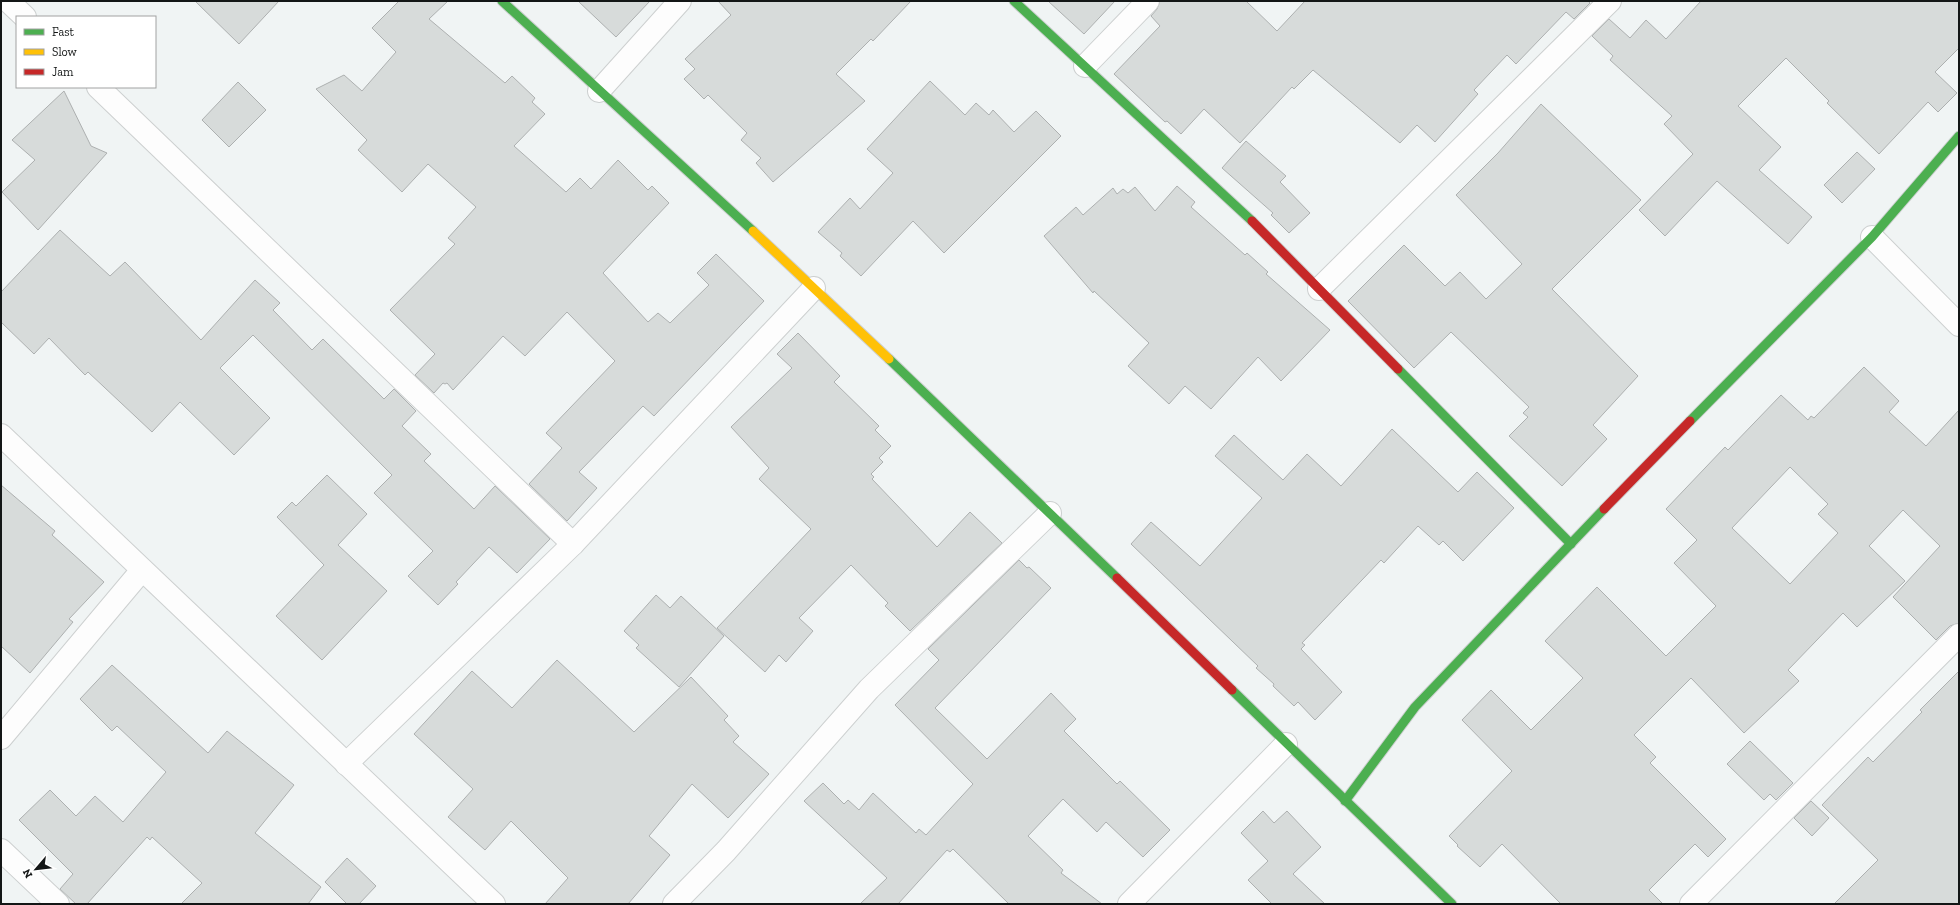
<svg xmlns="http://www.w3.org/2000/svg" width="1960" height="905" viewBox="0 0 1960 905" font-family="'Zilla Slab',serif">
<rect width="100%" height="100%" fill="#f0f4f4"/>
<g fill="#d7dbda" stroke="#adb0b0" fill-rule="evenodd">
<polygon points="195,1 279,1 239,44"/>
<polygon points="399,1 448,1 429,19 505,83 512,76 535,98 532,102 545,114 514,146 566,192 580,178 591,189 618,160 648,190 652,186 669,203 603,273 648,322 658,313 670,323 709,285 697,273 716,254 764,301 654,416 643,406 579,472 597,488 567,521 529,484 562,448 546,433 615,361 567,312 525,356 503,336 453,390 447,383 445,384 443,383 434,393 415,375 435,354 390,310 455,244 448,238 476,207 428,164 402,192 358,150 367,140 316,89 344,75 362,91 396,52 372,28"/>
<polygon points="578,1 650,1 616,37"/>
<polygon points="718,1 911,1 873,41 871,39 836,74 865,101 773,182 756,163 761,158 741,140 747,133 708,95 704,99 684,79 695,69 685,59 731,15"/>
<polygon points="1048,1 1115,1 1084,34"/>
<polygon points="1160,1 1246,1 1277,31 1305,1 1588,1 1590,3 1574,19 1566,12 1516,64 1507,55 1474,90 1478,94 1435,142 1417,125 1400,143 1313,70 1294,89 1292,87 1240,143 1204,109 1181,134 1167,121 1165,122 1114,74 1160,26 1151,16 1157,9"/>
<polygon points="1701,1 1959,1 1959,48 1935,72 1957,93 1938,112 1928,102 1879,154 1827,103 1829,101 1786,58 1738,106 1781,147 1759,170 1812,217 1788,244 1717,181 1665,236 1639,210 1693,154 1664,124 1672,116 1610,60 1613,56 1592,36 1609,19 1630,38 1646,20 1666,39"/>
<polygon points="930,81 965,115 976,103 989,115 993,110 1014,132 1036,111 1061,136 944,253 913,221 861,276 840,256 842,253 818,232 850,198 860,209 893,173 867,149"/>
<polygon points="238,82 266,110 229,147 202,120"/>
<polygon points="64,91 91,146 107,153 38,230 2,192 35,160 12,140"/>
<polygon points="1541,104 1641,200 1552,289 1638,376 1593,425 1607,439 1562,486 1509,436 1528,417 1523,413 1529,407 1451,332 1414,368 1348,301 1404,245 1445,286 1460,272 1486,299 1522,264 1456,195 1498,153"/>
<polygon points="1246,141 1286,176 1280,182 1310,213 1289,233 1271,215 1273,213 1222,168"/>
<polygon points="1857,152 1875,169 1842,203 1824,185"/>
<polygon points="1177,186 1195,202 1191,207 1245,255 1247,253 1268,272 1266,274 1330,330 1281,381 1258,357 1211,409 1185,386 1169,404 1128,366 1149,343 1094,291 1093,293 1044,236 1076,207 1083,215 1113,188 1117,194 1123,189 1128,193 1135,187 1155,211"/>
<polygon points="60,230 110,276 125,262 201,340 255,280 280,303 273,310 312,350 323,339 384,399 394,389 416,411 402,426 431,454 424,461 474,509 495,486 550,539 517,573 489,547 456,582 458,584 438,605 408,576 433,551 374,493 392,475 253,335 220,368 270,418 234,455 180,402 152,432 88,372 85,375 49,338 34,354 1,322 1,292"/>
<polygon points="798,333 840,376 834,382 879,426 875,430 891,446 879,458 883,462 871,474 874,477 872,479 937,547 970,512 1002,543 910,631 885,606 888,603 851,565 799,618 813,631 786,662 779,655 765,672 717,628 811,529 759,479 769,468 731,427 792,368 777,354"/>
<path d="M1864,367L1899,401L1889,412L1926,446L1959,410V623L1950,626L1936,640L1893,597L1940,546L1903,510L1869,546L1905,581L1857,627L1843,613L1788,670L1799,681L1744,733L1691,678L1634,735L1656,757L1650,763L1726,839L1708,857L1695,844L1649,890L1663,904H1561L1502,844L1480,867L1457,846L1458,845L1449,836L1512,771L1462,720L1491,690L1531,730L1583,678L1545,641L1597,587L1666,656L1716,606L1674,563L1697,540L1666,509L1725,447L1728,450L1781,395L1808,420L1811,416L1814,418ZM1790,467L1828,504L1818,514L1838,533L1790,584L1732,528Z"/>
<polygon points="1392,429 1458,492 1477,472 1514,508 1463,561 1443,541 1439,545 1418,526 1384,563 1381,560 1302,643 1305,645 1301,649 1342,692 1315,720 1298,702 1294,706 1273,686 1274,684 1256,668 1258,666 1131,544 1151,522 1200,566 1262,498 1215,456 1234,435 1283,480 1307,454 1341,486"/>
<polygon points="327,475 367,514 338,545 387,591 322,660 276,616 324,565 277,517 292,502 296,506"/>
<polygon points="1,485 55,531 52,535 104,582 69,619 73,622 30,673 1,646"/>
<polygon points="1019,560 1027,568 1029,567 1051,588 935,708 987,759 1051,693 1076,719 1064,731 1117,784 1120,781 1170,830 1143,857 1106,822 1097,832 1063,799 1028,836 1063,870 1061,873 1102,904 1009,904 953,849 950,852 947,850 898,904 860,904 887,878 804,801 823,783 844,804 848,800 859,810 873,793 916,833 919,829 926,835 973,784 895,705 939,660 928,649"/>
<polygon points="656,595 670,608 681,596 724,636 679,687 636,648 639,645 624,631"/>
<polygon points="557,660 634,732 691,677 728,716 724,720 739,736 733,742 769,774 728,818 692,784 649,836 670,855 628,904 545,904 568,878 511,821 485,850 448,817 473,789 414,734 472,671 512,708"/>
<polygon points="112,665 208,753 227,731 294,785 255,833 321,887 308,904 181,904 202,883 152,837 150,840 147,837 87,904 76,904 60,889 73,874 19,820 50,790 76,816 95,796 123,822 166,772 117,726 112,731 80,699"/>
<polygon points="1959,671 1959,904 1834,904 1878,860 1822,805 1868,757 1873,762 1922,712 1920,710"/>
<polygon points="1750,741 1793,783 1776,800 1770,794 1764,800 1727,764"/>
<polygon points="1811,801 1829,818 1812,836 1794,818"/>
<polygon points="1263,811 1274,823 1287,811 1321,847 1293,874 1325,904 1272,904 1248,880 1268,861 1241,833"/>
<polygon points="347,858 376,886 359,904 347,904 325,882"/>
</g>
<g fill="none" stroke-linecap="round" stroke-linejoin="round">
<defs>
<g id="street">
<polyline points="8,1 25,17"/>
<polyline points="1085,66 1148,1"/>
<polyline points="98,87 573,544"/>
<polyline points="599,91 680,1"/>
<polyline points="1872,237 1959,325"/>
<polyline points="1319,289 1610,1"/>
<polyline points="1,435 494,904"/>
<polyline points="1,738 142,570"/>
<polyline points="346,764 573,544 814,288"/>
<polyline points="1,850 58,904"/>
<polyline points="674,904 726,851 869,689 1050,513"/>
<polyline points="1129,904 1286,744"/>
<polyline points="1691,904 1959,635"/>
</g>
<g id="fast">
<polyline points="502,1 753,231"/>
<polyline points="1014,1 1252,221"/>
<polyline points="889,359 1117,578"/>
<polyline points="1398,369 1571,544"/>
<polyline points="1690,421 1872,237 1959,136"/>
<polyline points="1232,690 1452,904"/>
<polyline points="1345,801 1415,707 1604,509"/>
</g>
<polyline id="slow" points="753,231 889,359"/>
<g id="jam">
<polyline points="1252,221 1398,369"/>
<polyline points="1604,509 1690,421"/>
<polyline points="1117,578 1232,690"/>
</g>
</defs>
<use href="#street" stroke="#cdd0d0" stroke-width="24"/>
<use href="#fast" stroke="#cdd0d0" stroke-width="11"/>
<use href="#slow" stroke="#cdd0d0" stroke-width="11"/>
<use href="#jam" stroke="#cdd0d0" stroke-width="11"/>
<use href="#street" stroke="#fdfdfd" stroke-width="22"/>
<use href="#fast" stroke="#4caf50" stroke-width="9"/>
<use href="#slow" stroke="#ffc107" stroke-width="9"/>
<use href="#jam" stroke="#c62828" stroke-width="9"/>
</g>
<rect width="1960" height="905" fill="none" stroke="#131616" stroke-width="4"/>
<rect x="16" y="16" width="140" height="72" fill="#ffffff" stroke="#a1a2a2"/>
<rect x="24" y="29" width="20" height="6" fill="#4caf50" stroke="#a1a2a2"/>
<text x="52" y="36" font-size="12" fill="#131616">Fast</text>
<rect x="24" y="49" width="20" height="6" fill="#ffc107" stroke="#a1a2a2"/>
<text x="52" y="56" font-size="12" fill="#131616">Slow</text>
<rect x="24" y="69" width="20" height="6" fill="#c62828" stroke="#a1a2a2"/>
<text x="52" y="76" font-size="12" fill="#131616">Jam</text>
<g transform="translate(36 869) rotate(242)" stroke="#ffffff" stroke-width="3" paint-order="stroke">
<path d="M0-3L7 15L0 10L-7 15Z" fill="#131616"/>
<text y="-6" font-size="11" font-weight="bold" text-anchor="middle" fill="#131616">N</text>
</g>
</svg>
